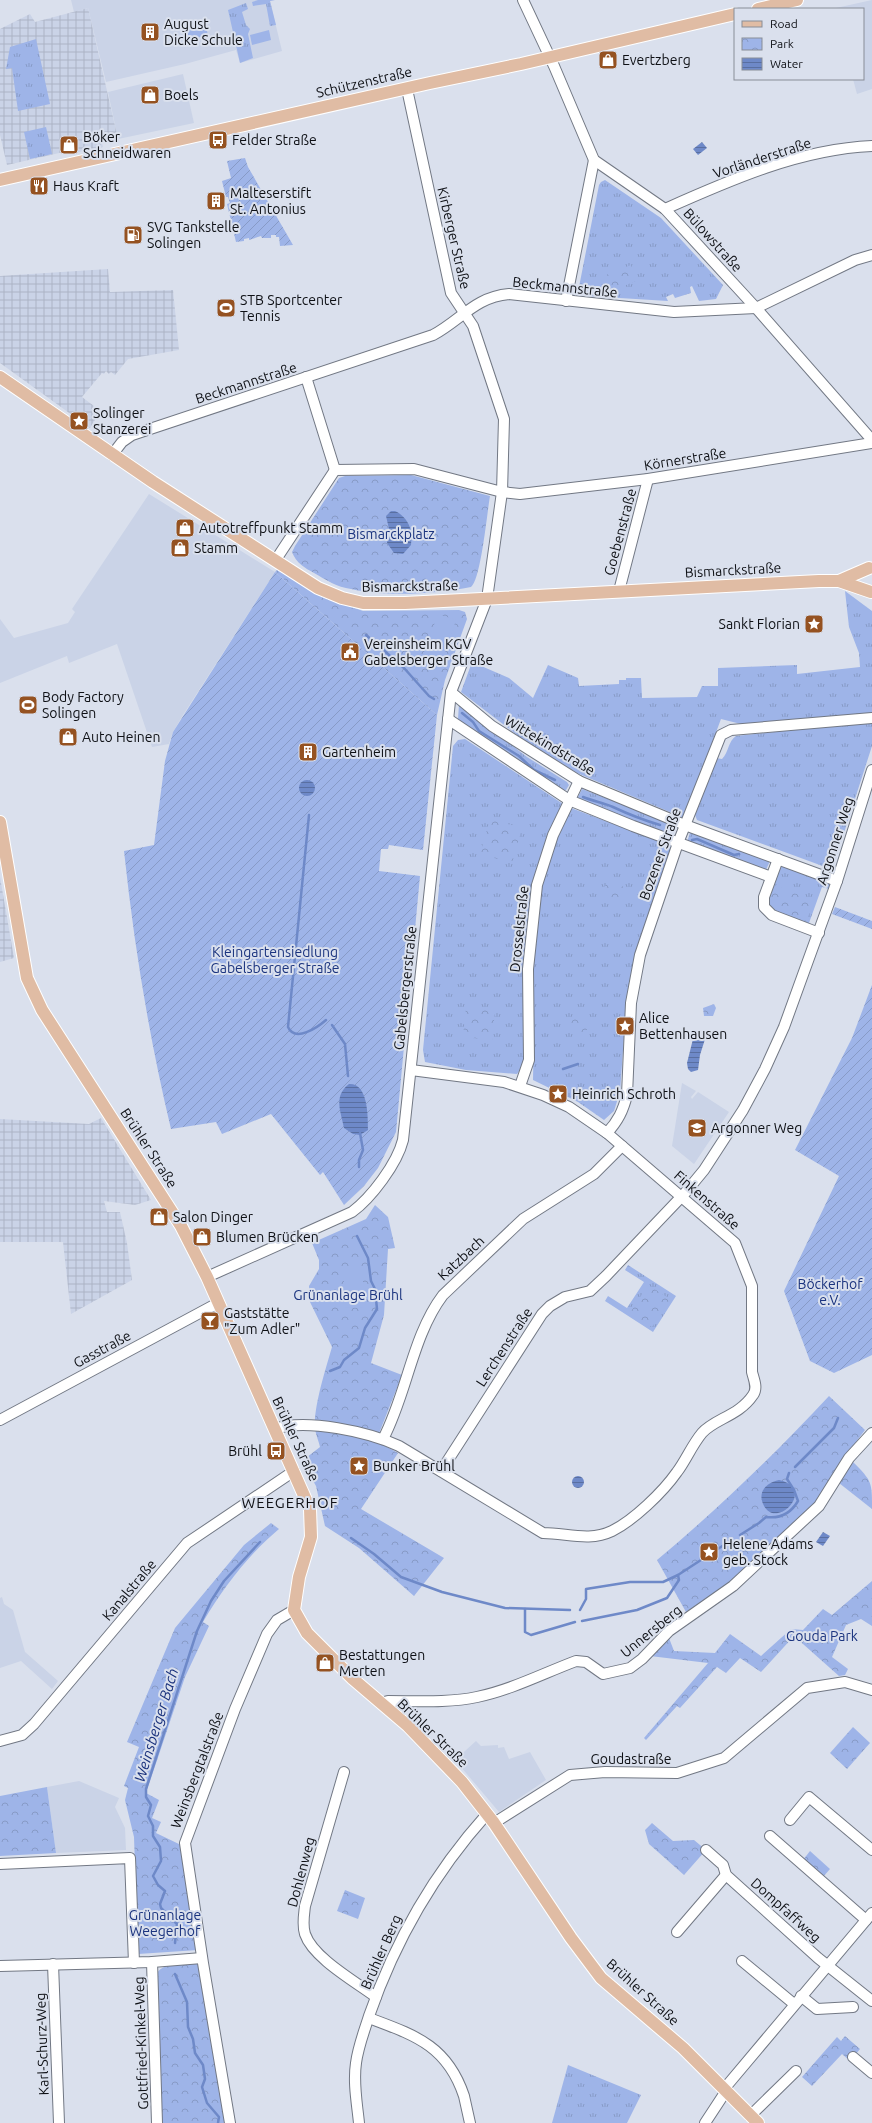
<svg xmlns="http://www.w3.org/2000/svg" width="872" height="2123" viewBox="0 0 872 2123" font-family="Ubuntu,sans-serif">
<defs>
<pattern id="industrial-grid" width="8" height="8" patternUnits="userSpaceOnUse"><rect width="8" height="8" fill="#cad3e7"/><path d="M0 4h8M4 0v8" fill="none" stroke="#acb4c5"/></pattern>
<pattern id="grass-tufts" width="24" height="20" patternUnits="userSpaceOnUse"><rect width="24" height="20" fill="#9eb4e8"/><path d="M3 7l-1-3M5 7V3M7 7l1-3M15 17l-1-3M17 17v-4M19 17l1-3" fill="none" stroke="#879ac6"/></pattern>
<pattern id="park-crowns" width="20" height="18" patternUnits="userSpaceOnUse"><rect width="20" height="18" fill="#9eb4e8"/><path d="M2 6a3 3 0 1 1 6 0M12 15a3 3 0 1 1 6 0" fill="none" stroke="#879ac6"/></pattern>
<pattern id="garden-furrows" width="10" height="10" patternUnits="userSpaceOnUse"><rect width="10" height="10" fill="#9eb4e8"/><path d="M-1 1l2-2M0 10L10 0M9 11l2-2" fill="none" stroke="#879ac6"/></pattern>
<pattern id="water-rules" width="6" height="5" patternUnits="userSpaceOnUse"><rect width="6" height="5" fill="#6e89c8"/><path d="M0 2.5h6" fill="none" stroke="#596fa1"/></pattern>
</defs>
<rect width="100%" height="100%" fill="#dae0ed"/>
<g fill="#cad3e7">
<polygon points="71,0 275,0 270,1 282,51 240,63 236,50 185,64 106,82 88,8 74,12"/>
<polygon points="872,0 872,89 857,94 853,79 863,79 863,9 836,8"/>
<polygon points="183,74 194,123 118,139 108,92"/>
<polygon points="149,494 275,572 183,715 173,732 169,744 152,747 117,644 69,663 67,656 0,683 0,619 14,638 68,623 75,612 72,609"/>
<polygon points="682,1083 696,1091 691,1097 692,1099 698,1092 729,1112 694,1164 672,1146"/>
<polygon points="2,1597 4,1604 13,1610 25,1652 58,1681 52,1689 21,1661 0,1668 0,1598"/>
<polygon points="476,1741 481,1746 498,1745 498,1748 504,1747 509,1759 530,1752 546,1780 499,1812 455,1760"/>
<polygon points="79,1781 119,1798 115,1807 125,1828 126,1850 56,1853 47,1787"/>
</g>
<g fill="url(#industrial-grid)">
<polygon points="88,8 118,139 102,143 103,147 74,153 73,151 68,151 7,165 0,135 0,29 30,14 35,22"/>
<polygon points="108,269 110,292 173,290 179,350 128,359 115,375 111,372 109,374 106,371 104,374 102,373 82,397 94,406 91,410 98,415 90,428 0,363 0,276"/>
<polygon points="0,877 14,958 0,962"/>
<polygon points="101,1118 151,1200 135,1205 104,1201 107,1212 120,1212 127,1243 132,1280 71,1314 63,1242 0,1242 0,1119 89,1124"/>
</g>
<g fill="url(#grass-tufts)">
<polygon points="258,0 275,0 270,1 276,25 270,26 266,4 253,6 252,2"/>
<polygon points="246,3 248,9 242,12 246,25 250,29 248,34 253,58 240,63 228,10"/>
<polygon points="36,39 50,104 18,111 12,68 6,69 10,47"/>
<polygon points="46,127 52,154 30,159 24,132"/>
<polygon points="605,180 661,218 723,285 716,299 699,301 692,286 690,287 691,293 675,298 673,294 666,297 668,301 587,296 579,287 599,185 601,182"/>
<polygon points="845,591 872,611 872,714 741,724 721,719 684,818 577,773 521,738 461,692 472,662 509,678 533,698 548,665 578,678 579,686 619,684 619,680 626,680 626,678 641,678 642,698 697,697 702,686 718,686 718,668 797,665 797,674 860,667 859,653 849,627"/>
<polygon points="459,704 527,757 567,782 569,785 566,790 561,790 489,744 458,719"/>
<path d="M872,722V746L834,864L828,868L697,820L695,815L716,758L722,759C729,752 728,741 736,736Z"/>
<polygon points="465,739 563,804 539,861 530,899 524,967 526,1051 523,1066 517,1074 466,1070 425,1062 423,1050 453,746 458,740"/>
<polygon points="582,789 676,825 672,837 579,800 578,797"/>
<path d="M571,808L672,846L640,942L626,1009L620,1092L614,1111L604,1120L578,1102L533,1080C535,1012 528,942 544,876C549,852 561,830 571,808Z"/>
<polygon points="691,830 770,861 765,872 687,842"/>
<polygon points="783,866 829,884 829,889 822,887 809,923 815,926 811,927 768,907 777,870"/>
<polygon points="628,1265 676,1296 653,1332 605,1301 608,1296 627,1308 644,1282 625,1270"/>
<polygon points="568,2065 641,2095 627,2123 552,2123"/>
</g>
<g fill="url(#park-crowns)">
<polygon points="631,265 638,280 612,291 606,275"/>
<path d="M411,475L490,496C487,513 481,579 471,587C435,594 387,597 351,589C337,587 326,580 314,573C305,568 296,563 292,552L295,546L339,478L345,476Z"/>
<polygon points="278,569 329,599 363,611 459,610 465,612 467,619 445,680 437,715 275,572"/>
<polygon points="490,819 522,828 512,863 480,854"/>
<polygon points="608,880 626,888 615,907 599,898"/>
<polygon points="772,884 814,901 805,925 771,910 766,904"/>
<polygon points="714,1004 716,1008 713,1016 704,1016 703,1008"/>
<polygon points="466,1007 495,1011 492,1040 463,1037"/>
<circle cx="578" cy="1025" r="10"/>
<path d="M375,1205L388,1217L395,1248L388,1249L384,1315L371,1363L402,1375L376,1441L398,1453L361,1509L444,1558L414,1596L359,1548L325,1526L316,1486L302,1461L320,1447C319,1442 316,1435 315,1429C313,1408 326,1368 332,1347L310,1302L309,1286L319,1269V1260L312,1243L366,1219Z"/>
<polygon points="648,1285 670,1299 652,1327 630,1313"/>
<path d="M829,1396L865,1430L837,1467L817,1502L731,1582L686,1612L657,1560C718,1509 775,1454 829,1396Z"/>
<path d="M853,1462C872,1481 872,1482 872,1509L839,1483Z"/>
<path d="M271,1523L279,1529C248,1555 224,1587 203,1622L209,1626L185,1677L146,1793L159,1800L152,1818L161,1822L156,1833L181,1845L198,1950L138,1954L134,1837L125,1800L128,1788L124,1786L139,1747L127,1742L175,1628L244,1545Z"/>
<polygon points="872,1581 872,1626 861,1619 846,1625 832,1657 848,1669 845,1675 839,1676 794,1636 761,1672 740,1658 726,1673 717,1667 680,1708 677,1706 646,1740 644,1738 708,1663 650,1656 669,1638 674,1651 715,1653 730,1634 761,1656 791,1629 803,1630 823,1609 832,1615"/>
<polygon points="853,1727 870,1743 847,1769 830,1753"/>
<polygon points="47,1787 56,1853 0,1856 0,1796"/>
<polygon points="652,1823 673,1841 694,1840 706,1850 684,1875 649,1844 645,1830"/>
<polygon points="810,1851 830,1869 823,1877 803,1860"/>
<polygon points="345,1890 365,1898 358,1919 337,1911"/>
<path d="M195,1963L199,1965L226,2123H161L157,1974C160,1963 185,1964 195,1963Z"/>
<polygon points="845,2036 860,2049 850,2061 842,2054 812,2086 802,2077 837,2037 841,2041"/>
</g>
<g fill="url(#garden-furrows)">
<polygon points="245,158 248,167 293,245 280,246 279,237 276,237 276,235 271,235 271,238 262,238 261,236 249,240 249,238 244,239 244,241 236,242 227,204 230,203 228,197 226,197 222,181 231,178 227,161"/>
<path d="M275,572L437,715L423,850L389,845L388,849H381L379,871L420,876L396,1132L378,1168L364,1186L344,1205L323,1172L320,1175L271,1114L222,1134L216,1122L171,1129C149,1037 134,945 124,851L154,845L165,761L173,732Z"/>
<polygon points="835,907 872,921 872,929 832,914"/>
<polygon points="872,985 872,1355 834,1373 810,1361 784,1291 839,1176 795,1150 852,1038"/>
</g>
<g fill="#9eb4e8">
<polygon points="205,24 208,35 189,40 186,28"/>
<polygon points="269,30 271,40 252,45 250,35"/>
<polygon points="438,614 456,620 441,664 422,658"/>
<polygon points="410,633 420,636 419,641 408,639"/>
<polygon points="344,1268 363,1268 363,1308 344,1307"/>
<polygon points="743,1561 746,1565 725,1582 724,1580"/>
<rect x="33" y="1841" width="20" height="4"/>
</g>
<g fill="url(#water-rules)">
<polygon points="702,142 707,148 698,155 693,149"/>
<path d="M391,511H395C409,518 413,530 411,545L403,554L394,553L387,543L389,529L386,516Z"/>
<circle cx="307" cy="788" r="8"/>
<polygon points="699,1032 706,1036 700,1055 698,1070 691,1072 688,1069 687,1063 694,1035"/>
<path d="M349,1084C368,1083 368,1115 368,1130L360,1135L353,1134L344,1128C341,1112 333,1096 349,1084Z"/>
<circle cx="578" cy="1482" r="6"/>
<path d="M779,1480C819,1489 772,1535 762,1501C759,1490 768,1482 779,1480Z"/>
<polygon points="823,1532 830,1536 823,1546 816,1542"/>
</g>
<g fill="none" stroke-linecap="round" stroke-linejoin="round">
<g stroke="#6e89c8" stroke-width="2.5">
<polyline points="366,635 404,668 429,696 434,699"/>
<polyline points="462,713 473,722 479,731 519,756 534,770 555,780"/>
<path d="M583,797C593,801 604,803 613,807C628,814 643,820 660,825"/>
<path d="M309,815L288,1027C295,1043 318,1027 326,1020"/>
<polyline points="692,840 697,839 734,855 739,854"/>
<polyline points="332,1025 345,1044 348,1076"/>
<polyline points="563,1069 578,1064"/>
<polyline points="359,1167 359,1160 363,1150 360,1133"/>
<polyline points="330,1371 340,1367 344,1360 359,1348 365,1328 377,1309 375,1289 371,1281 368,1258 357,1236"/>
<polyline points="795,1467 834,1428 838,1418"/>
<path d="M740,1535L759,1523L766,1517C781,1519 791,1513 798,1501L794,1490L787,1479L789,1473"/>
<polyline points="351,1538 374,1554 401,1577 442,1592 505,1608 570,1610"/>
<polyline points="525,1609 525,1632 531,1635 575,1622"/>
<polyline points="580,1610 586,1599 586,1589 630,1582 663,1582 678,1575 730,1541"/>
<polyline points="582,1621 637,1610 667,1598 679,1580 678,1575"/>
<polyline points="175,1943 177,1924 161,1908 160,1904 165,1891 158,1885 153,1876 161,1861 160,1847 153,1836 153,1826 148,1816 151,1805 146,1797 146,1789 197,1631 211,1601 224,1581 260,1542"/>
<polyline points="175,1974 187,2002 188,2027 193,2039 195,2053 203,2065 205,2079 202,2087 207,2103 219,2117 218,2123"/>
</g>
<defs>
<g id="minor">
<polyline points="523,0 554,66 594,160 665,209 756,308 872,440"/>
<path d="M665,209C730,180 800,149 872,146"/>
<polyline points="566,301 594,160"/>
<polyline points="306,377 335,470"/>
<path d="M112,455L122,442L132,435L433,335C461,320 475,297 509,294L674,312L756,308L855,260L872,255"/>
<polyline points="275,561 335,470 414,469 502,492 520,494 648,479 872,443"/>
<polyline points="619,591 648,479"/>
<polyline points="451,692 492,726 579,781 685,825 837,881"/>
<polyline points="448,719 569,800 633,826 771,877"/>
<polyline points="778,859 764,897 764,907 772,915 819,933"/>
<polyline points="520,1086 529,1060 528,969 537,885 553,835 579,781"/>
<path d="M607,1133C618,1121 623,1111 627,1095L631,1003L640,955L678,843L721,735L731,730L872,718"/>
<path d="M207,1277L352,1212C371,1198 397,1164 403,1140L451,692L487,599L502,492L504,419L473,326L451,293L407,89"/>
<polyline points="0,1420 218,1303"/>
<path d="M274,1429C306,1418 369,1432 399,1446L543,1533C567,1533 589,1542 612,1531C634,1520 663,1492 677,1472C686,1460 692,1445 702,1433C714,1419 739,1416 753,1395C758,1388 754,1380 752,1372V1286L735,1243L607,1133L569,1107L543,1095L504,1082L411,1070"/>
<path d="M383,1439C407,1394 412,1336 443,1295L523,1219L594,1174L622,1146"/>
<polyline points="441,1471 542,1314 550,1306 565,1297 590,1291 606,1276 685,1193 704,1170 743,1110 765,1069 784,1027 805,969 837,881 872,770"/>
<path d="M381,1703L388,1701C417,1701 449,1703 477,1697C511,1690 544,1673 576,1661L586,1662L603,1674L630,1668L642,1659L669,1631L733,1586L819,1506L849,1458L872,1433"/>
<polyline points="0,1741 22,1735 34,1724 187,1543 294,1471"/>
<path d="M344,1772L305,1906C304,1915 302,1925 305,1934C313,1958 356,1982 376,1997"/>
<polyline points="790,1820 809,1797 872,1850"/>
<polyline points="494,1823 570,1775 605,1772 677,1773 724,1758 807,1688 845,1682 872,1690"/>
<polyline points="770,1836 866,1920"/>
<polyline points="706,1850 723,1865 726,1875 818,1958 872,2001"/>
<polyline points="0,1864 130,1858 134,1963"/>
<polyline points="677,1932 726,1875"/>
<polyline points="742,1961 794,2004"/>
<polyline points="152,1962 157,2123"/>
<polyline points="53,1964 59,2123"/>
<polyline points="0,1966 152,1962 202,1958"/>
<polyline points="801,1996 817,2009 853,2007"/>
<path d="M369,2018C414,2035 447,2045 464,2096C466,2105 468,2114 470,2123"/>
<polyline points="853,2057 872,2073"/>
<polyline points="724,2089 872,1913"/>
<polyline points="750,2116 796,2071"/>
<polyline points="230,2123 203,1963 185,1843 235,1709 267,1634 277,1620 294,1610"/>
<path d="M359,2123C357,2103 353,2083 356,2063C358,2047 364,2032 369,2016C395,1941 434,1873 487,1814"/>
<polyline points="705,2123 726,2091"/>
</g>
<g id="major">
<polyline points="758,9 797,0"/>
<polyline points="0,180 430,83 521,64 735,14"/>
<polyline points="0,377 153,482 318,588 342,598 363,603 405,603 819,581 839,581 871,592"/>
<polyline points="839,581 869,568"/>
<polyline points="0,822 27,978 42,1010 181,1226 207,1277 310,1509 311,1537 299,1577 294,1610 307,1633 353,1679 408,1726 462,1782 494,1823 571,1938 601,1978 683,2048 758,2123"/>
</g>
</defs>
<use href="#minor" stroke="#727884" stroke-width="12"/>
<use href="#major" stroke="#fff" stroke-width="14"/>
<use href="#minor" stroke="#fff" stroke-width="10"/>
<use href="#major" stroke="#e0bca4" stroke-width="12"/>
</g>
<defs>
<symbol id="building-square" viewBox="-11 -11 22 22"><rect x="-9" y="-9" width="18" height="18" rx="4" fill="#955221" stroke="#dae0ed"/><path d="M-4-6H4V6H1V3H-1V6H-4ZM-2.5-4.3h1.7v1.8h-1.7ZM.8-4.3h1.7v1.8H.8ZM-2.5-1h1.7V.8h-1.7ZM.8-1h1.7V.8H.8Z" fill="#fff"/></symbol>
<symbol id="shop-square" viewBox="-11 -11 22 22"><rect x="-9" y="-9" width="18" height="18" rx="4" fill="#955221" stroke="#dae0ed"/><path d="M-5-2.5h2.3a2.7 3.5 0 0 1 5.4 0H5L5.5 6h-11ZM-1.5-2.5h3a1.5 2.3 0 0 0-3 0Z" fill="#fff"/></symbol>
<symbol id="bus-square" viewBox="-11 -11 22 22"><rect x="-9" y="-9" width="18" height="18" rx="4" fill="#955221" stroke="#dae0ed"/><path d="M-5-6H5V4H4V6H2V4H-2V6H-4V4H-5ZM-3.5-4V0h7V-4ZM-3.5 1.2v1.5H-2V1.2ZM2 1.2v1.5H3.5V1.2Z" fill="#fff"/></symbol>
<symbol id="restaurant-square" viewBox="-11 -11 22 22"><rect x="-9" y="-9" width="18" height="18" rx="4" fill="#955221" stroke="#dae0ed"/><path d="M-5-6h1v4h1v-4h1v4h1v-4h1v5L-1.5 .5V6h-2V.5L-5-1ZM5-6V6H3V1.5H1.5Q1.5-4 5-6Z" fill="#fff"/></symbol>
<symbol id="fuel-square" viewBox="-11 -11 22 22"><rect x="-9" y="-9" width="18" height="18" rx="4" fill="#955221" stroke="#dae0ed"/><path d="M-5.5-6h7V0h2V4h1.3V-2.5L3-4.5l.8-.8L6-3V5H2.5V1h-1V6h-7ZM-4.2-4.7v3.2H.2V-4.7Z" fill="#fff"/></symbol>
<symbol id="stadium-square" viewBox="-11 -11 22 22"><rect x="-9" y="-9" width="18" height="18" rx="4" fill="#955221" stroke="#dae0ed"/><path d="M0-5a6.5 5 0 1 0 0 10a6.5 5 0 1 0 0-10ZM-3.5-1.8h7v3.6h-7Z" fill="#fff"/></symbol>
<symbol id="sight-square" viewBox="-11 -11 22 22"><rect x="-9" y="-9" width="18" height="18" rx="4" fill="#955221" stroke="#dae0ed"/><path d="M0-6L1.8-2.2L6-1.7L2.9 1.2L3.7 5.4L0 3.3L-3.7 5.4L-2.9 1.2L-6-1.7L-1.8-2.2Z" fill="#fff"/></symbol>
<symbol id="civic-square" viewBox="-11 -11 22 22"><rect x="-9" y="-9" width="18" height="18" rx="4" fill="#955221" stroke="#dae0ed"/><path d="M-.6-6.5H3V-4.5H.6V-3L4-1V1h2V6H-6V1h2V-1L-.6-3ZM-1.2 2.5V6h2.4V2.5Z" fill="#fff"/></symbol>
<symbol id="school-square" viewBox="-11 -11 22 22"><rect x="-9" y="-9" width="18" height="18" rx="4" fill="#955221" stroke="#dae0ed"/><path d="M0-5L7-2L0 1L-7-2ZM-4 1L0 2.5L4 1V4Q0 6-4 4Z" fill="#fff"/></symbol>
<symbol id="bar-square" viewBox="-11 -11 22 22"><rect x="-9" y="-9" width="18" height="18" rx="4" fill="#955221" stroke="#dae0ed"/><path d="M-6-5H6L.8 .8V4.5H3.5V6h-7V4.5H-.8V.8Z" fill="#fff"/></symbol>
</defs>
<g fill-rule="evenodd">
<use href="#building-square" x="139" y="21" width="22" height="22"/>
<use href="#shop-square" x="597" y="49" width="22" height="22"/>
<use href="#shop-square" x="139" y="84" width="22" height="22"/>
<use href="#bus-square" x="207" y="129" width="22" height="22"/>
<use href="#shop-square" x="58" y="134" width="22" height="22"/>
<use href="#restaurant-square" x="28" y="175" width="22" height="22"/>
<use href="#building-square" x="205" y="190" width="22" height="22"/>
<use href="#fuel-square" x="122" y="224" width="22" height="22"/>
<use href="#stadium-square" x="215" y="297" width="22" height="22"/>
<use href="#sight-square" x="68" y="410" width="22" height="22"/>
<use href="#shop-square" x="174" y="517" width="22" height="22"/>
<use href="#shop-square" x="169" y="537" width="22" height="22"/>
<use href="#sight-square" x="803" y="613" width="22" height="22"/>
<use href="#civic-square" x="339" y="641" width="22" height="22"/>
<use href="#stadium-square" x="17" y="694" width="22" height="22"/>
<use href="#shop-square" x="57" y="726" width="22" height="22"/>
<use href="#building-square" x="297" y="741" width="22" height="22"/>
<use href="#sight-square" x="614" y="1015" width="22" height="22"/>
<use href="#sight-square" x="547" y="1083" width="22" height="22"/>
<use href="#school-square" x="686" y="1117" width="22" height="22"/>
<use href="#shop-square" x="148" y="1206" width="22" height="22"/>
<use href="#shop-square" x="191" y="1226" width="22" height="22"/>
<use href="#bar-square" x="199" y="1310" width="22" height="22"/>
<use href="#bus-square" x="265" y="1440" width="22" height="22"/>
<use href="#sight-square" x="348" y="1455" width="22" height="22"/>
<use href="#sight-square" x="698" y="1541" width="22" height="22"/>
<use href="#shop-square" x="314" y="1652" width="22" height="22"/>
</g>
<g text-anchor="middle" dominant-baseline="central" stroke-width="4" stroke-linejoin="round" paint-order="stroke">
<g font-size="14" fill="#0e1015" stroke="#dae0ed" text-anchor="start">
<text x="164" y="24">August<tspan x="164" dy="16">Dicke Schule</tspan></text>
<text x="622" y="60">Evertzberg</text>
<text x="164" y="95">Boels</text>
<text x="83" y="137">Böker<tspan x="83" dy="16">Schneidwaren</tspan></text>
<text x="232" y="140">Felder Straße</text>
<text x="53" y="186">Haus Kraft</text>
<text x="230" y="193">Malteserstift<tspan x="230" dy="16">St. Antonius</tspan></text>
<text x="147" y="227">SVG Tankstelle<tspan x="147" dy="16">Solingen</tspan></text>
<text x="240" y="300">STB Sportcenter<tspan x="240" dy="16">Tennis</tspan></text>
<text x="93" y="413">Solinger<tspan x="93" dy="16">Stanzerei</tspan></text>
<text x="199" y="528">Autotreffpunkt Stamm</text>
<text x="194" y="548">Stamm</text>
<text x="800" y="624" text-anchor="end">Sankt Florian</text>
<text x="364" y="644">Vereinsheim KGV<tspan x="364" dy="16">Gabelsberger Straße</tspan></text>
<text x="42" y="697">Body Factory<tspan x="42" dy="16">Solingen</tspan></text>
<text x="82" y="737">Auto Heinen</text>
<text x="322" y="752">Gartenheim</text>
<text x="639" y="1018">Alice<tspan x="639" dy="16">Bettenhausen</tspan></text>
<text x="572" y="1094">Heinrich Schroth</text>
<text x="711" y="1128">Argonner Weg</text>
<text x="173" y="1217">Salon Dinger</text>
<text x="216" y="1237">Blumen Brücken</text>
<text x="224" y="1313">Gaststätte<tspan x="224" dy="16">"Zum Adler"</tspan></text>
<text x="262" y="1451" text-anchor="end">Brühl</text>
<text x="373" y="1466">Bunker Brühl</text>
<text x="723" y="1544">Helene Adams<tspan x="723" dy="16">geb. Stock</tspan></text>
<text x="339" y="1655">Bestattungen<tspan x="339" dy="16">Merten</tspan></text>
</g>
<g font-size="14" fill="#0e1015" stroke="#dae0ed">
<text transform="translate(364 82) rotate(-13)">Schützenstraße</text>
<text transform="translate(762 158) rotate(-18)">Vorländerstraße</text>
<text transform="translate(454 238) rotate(77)">Kirberger Straße</text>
<text transform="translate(713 240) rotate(48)">Bülowstraße</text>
<text transform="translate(565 287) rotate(6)">Beckmannstraße</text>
<text transform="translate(246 383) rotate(-18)">Beckmannstraße</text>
<text transform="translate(685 459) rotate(-9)">Körnerstraße</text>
<text transform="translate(620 532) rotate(-75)">Goebenstraße</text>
<text transform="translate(733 570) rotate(-3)">Bismarckstraße</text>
<text transform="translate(410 586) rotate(-1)">Bismarckstraße</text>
<text transform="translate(550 745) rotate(31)">Wittekindstraße</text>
<text transform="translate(835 841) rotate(-72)">Argonner Weg</text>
<text transform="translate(660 854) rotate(-70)">Bozener Straße</text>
<text transform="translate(519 929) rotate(-84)">Drosselstraße</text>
<text transform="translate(405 988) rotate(-84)">Gabelsbergerstraße</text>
<text transform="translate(149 1148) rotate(57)">Brühler Straße</text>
<text transform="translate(707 1200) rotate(41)">Finkenstraße</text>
<text transform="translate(461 1258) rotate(-43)">Katzbach</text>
<text transform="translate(504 1347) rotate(-57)">Lerchenstraße</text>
<text transform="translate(102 1349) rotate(-28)">Gasstraße</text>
<text transform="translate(296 1439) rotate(65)">Brühler Straße</text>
<text transform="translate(129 1590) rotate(-50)">Kanalstraße</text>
<text transform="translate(651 1631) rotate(-39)">Unnersberg</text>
<text transform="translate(433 1733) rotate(44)">Brühler Straße</text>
<text x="631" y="1759">Goudastraße</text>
<text transform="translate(197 1770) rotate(-69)">Weinsbergtalstraße</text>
<text transform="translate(301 1872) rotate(-75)">Dohlenweg</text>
<text transform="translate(786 1910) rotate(42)">Dompfaffweg</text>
<text transform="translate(381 1952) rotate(-66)">Brühler Berg</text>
<text transform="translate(643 1992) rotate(42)">Brühler Straße</text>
<text transform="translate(141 2043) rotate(-92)">Gottfried-Kinkel-Weg</text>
<text transform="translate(42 2044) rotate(-92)">Karl-Schurz-Weg</text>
</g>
<g font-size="14" fill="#1b347f" stroke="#dae0ed">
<text x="391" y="534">Bismarckplatz</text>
<text x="275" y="952">Kleingartensiedlung<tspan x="275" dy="16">Gabelsberger Straße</tspan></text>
<text x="830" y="1284">Böckerhof<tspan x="830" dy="16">e.V.</tspan></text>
<text x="348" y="1295">Grünanlage Brühl</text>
<text x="822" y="1636">Gouda Park</text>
<text x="165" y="1915">Grünanlage<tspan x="165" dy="16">Weegerhof</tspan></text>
</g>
<g font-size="15" letter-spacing="1" fill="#0e1015" stroke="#dae0ed">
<text x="290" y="1502">WEEGERHOF</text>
</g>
<g font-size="15" font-style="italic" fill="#19317c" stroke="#dae0ed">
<text transform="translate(156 1725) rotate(-73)">Weinsberger Bach</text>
</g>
</g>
<rect x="734" y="8" width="130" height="72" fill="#dae0ed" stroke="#888d97"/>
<rect x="742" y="21" width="20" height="6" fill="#e0bca4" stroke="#888d97"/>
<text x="770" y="28" font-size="12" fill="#0e1015">Road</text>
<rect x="742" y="38" width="20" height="12" fill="url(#park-crowns)" stroke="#888d97"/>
<text x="770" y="48" font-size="12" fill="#0e1015">Park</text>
<rect x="742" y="58" width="20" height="12" fill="url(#water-rules)" stroke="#888d97"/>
<text x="770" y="68" font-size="12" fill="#0e1015">Water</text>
</svg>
